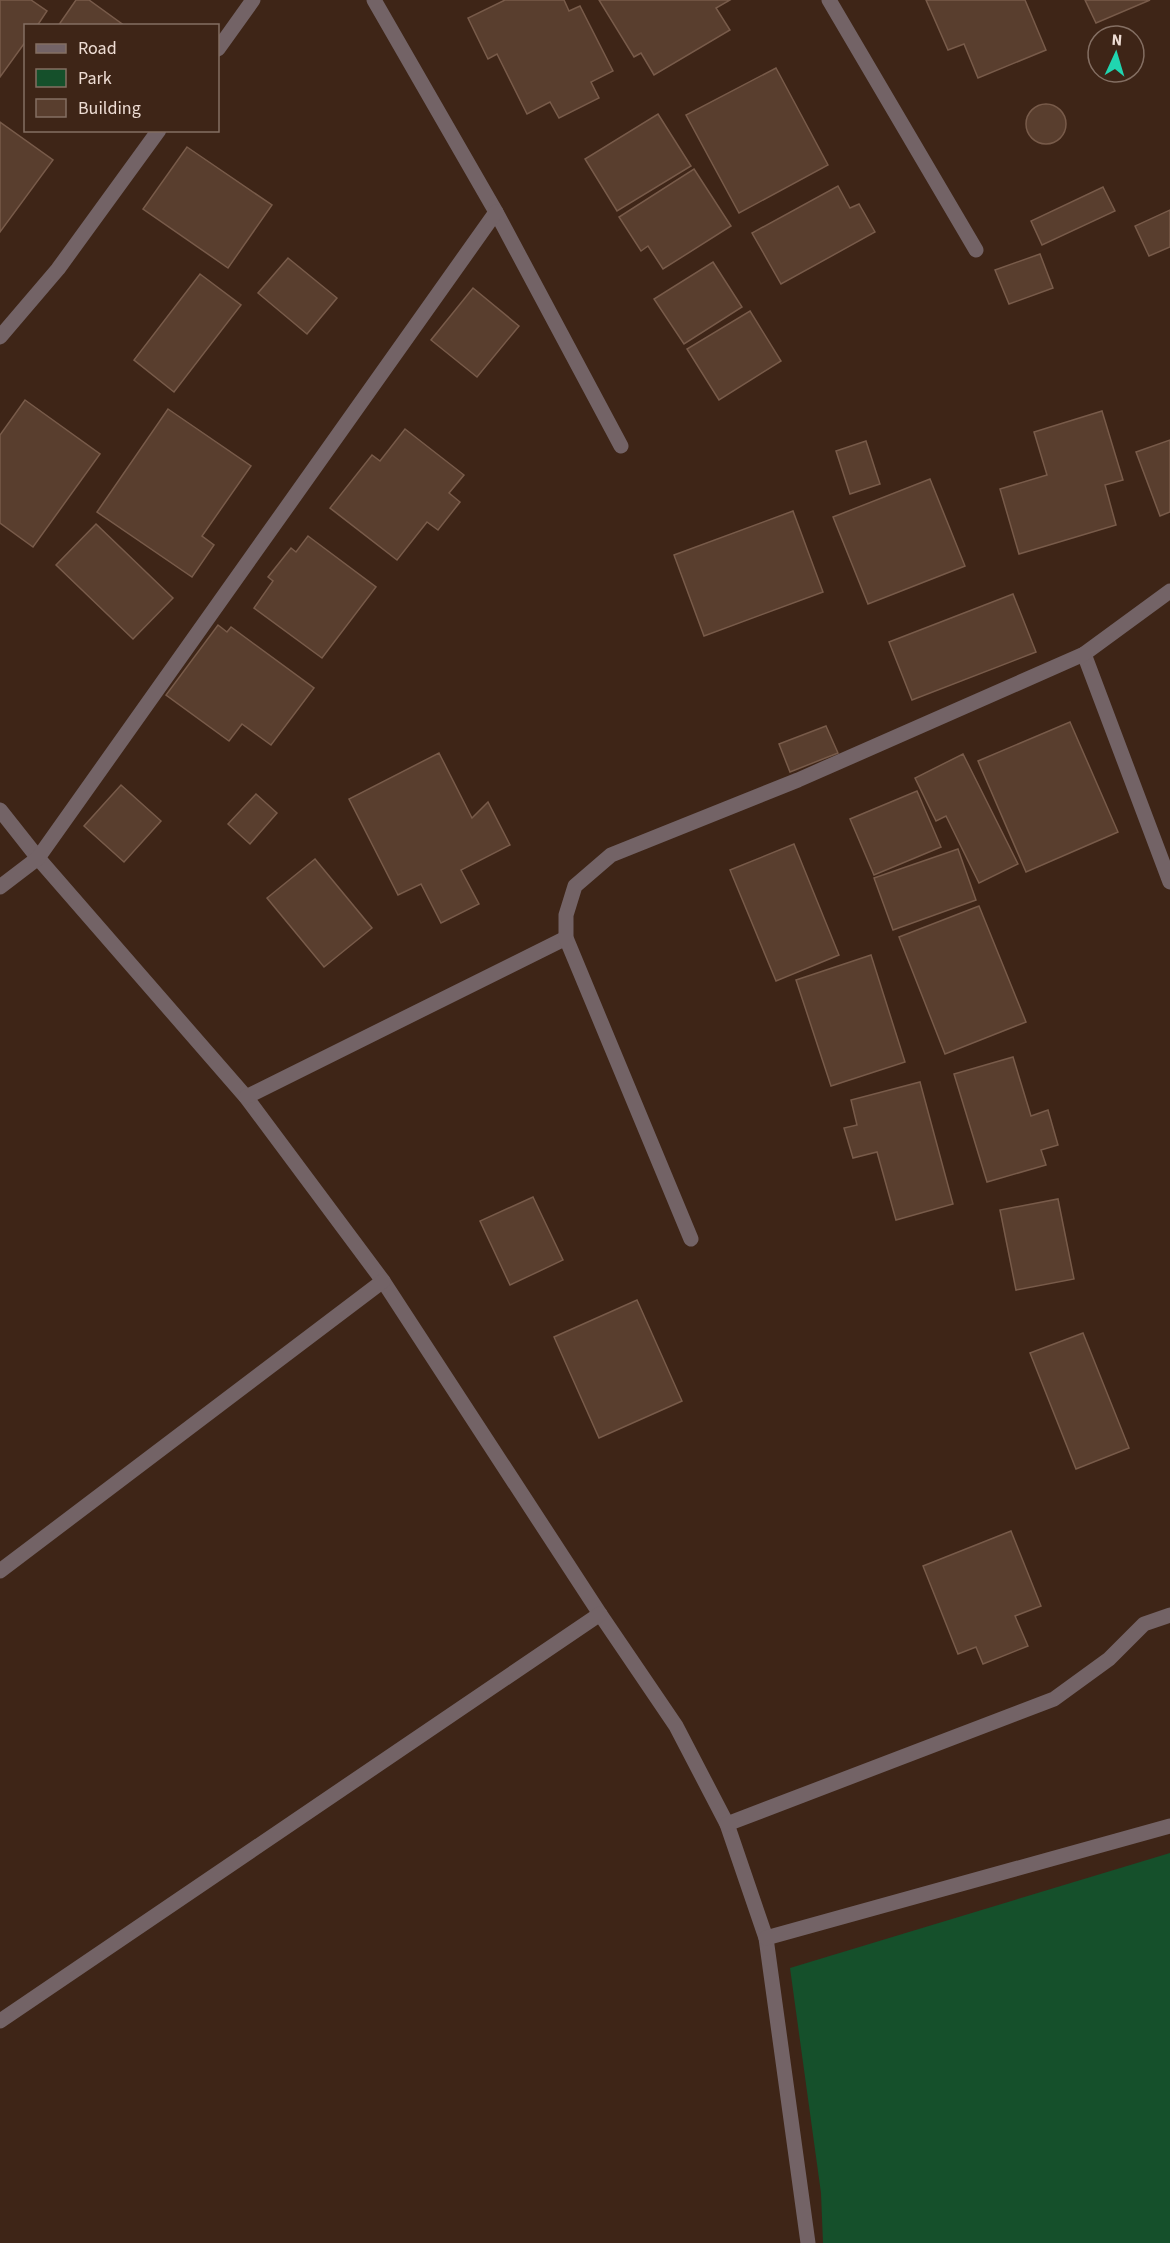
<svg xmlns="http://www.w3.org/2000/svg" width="1170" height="2243" viewBox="0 0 1170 2243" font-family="'Source Sans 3',sans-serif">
<rect width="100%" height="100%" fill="#3e2517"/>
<polygon fill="#15502b" points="1170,1853 1170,2243 823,2243 821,2193 790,1968"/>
<g fill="#593e2e" stroke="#785b4a" stroke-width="1.5">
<polygon points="0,0 31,0 47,11 37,26 26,26 26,41 0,77"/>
<polygon points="76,0 89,0 125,26 58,26"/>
<polygon points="505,0 564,0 569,11 580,6 613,71 591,82 599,98 559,118 550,102 527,114 497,54 488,59 468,18"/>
<polygon points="599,0 730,0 716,8 730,30 654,75 641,53 634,57"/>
<polygon points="926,0 1025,0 1046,50 978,78 964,44 948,50"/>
<polygon points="1085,0 1150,0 1096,23"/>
<polygon points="776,68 828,165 739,213 686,115"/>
<circle cx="1046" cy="124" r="20"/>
<polygon points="658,114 691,166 617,211 585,159"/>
<polygon points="0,122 53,160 0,232"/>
<polygon points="187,147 272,205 228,268 143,209"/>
<polygon points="694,169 731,226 663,269 648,246 641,251 619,217"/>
<polygon points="838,186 850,208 859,204 875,232 781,284 752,233"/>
<polygon points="1103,187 1115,211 1042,245 1031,221"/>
<polygon points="1170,210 1170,247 1149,256 1135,226"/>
<polygon points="1040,254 1053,288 1009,304 995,270"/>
<polygon points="288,258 337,298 307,334 258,293"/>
<polygon points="713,262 742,307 684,344 654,299"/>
<polygon points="200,274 241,305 174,392 134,360"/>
<polygon points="473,288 519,326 477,377 431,340"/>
<polygon points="750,311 781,361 719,400 687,349"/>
<polygon points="25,400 100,454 33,547 0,523 0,435"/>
<polygon points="168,409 251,466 202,536 214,545 192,577 97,512"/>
<polygon points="1102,411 1123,480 1105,485 1116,525 1019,554 1000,489 1047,475 1034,432"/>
<polygon points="405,429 464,475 449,493 460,502 438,530 427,522 397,560 330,508 372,455 380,461"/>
<polygon points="1170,440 1170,512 1160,516 1136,452"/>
<polygon points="866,441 880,484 850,494 836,451"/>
<polygon points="930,479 965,566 868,604 833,517"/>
<polygon points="793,511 823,592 704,636 674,555"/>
<polygon points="96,524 173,598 133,639 56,565"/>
<polygon points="308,536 376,587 322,658 254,608 273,581 268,577 291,548 296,552"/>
<polygon points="1013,594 1036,652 912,700 889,642"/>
<polygon points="218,625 227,632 231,627 314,688 271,745 242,724 229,741 166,695"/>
<polygon points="1070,722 1118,832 1026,872 978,761"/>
<polygon points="826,726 838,753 790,772 779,744"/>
<polygon points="439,753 472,818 488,802 510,845 461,870 479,904 441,923 421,884 398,895 349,799"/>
<polygon points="963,754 1018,864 979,883 946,816 936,821 915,778"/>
<polygon points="121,785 161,821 124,862 84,826"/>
<polygon points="917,791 941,847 874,875 850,819"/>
<polygon points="256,794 277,813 250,844 228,824"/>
<polygon points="794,844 839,955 776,981 730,870"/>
<polygon points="958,849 976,900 893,930 874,878"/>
<polygon points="315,859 372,928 324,967 267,898"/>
<polygon points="979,906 1026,1022 945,1054 899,937"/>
<polygon points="871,955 905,1062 831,1086 796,980"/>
<polygon points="1013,1057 1031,1116 1048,1110 1058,1145 1041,1150 1046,1165 987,1182 954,1074"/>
<polygon points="920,1082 953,1204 896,1220 877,1152 853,1158 844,1128 857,1125 851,1100"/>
<polygon points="533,1197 563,1260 510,1285 480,1221"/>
<polygon points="1058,1199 1074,1279 1016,1290 1000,1210"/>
<polygon points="637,1300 682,1401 599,1438 554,1337"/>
<polygon points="1083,1333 1129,1448 1076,1469 1030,1353"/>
<polygon points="1011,1531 1041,1606 1015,1616 1028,1646 983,1664 976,1647 958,1654 923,1566"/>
</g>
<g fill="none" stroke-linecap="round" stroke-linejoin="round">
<g stroke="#736366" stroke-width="15">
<polyline points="374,0 496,212 621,446"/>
<polyline points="829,0 976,250"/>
<polyline points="218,49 253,0"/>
<polyline points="0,337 58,269 159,130"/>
<polyline points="1084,654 1170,882"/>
<polyline points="0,810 38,858 246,1097 383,1281 600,1614 676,1726 727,1824 766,1938 808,2243"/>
<polyline points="0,887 38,858 496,212"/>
<polyline points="246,1097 566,938"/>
<polyline points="691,1239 566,938 566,915 575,886 611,855 798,780 1084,654 1170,591"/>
<polyline points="0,1571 383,1281"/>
<polyline points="727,1824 1054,1699 1109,1659 1144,1624 1170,1615"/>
<polyline points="766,1938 1170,1826"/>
<polyline points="0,2021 600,1614"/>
</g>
</g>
<rect x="24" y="24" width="195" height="108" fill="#3e2517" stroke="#846f63" stroke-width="1.5"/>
<rect x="36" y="44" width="30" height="9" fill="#736366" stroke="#846f63" stroke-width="1.5"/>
<text x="78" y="54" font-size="18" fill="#eeddd4">Road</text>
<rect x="36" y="69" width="30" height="18" fill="#15502b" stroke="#846f63" stroke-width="1.5"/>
<text x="78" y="84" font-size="18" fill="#eeddd4">Park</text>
<rect x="36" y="99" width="30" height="18" fill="#593e2e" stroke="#846f63" stroke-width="1.5"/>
<text x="78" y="114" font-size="18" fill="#eeddd4">Building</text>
<g transform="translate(1116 54) rotate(4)"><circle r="28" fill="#3e2517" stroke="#846f63" stroke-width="1.5"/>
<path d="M0-4.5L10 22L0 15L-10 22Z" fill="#20d5b0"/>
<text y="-9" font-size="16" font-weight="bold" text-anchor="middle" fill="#eeddd4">N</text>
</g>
</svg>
